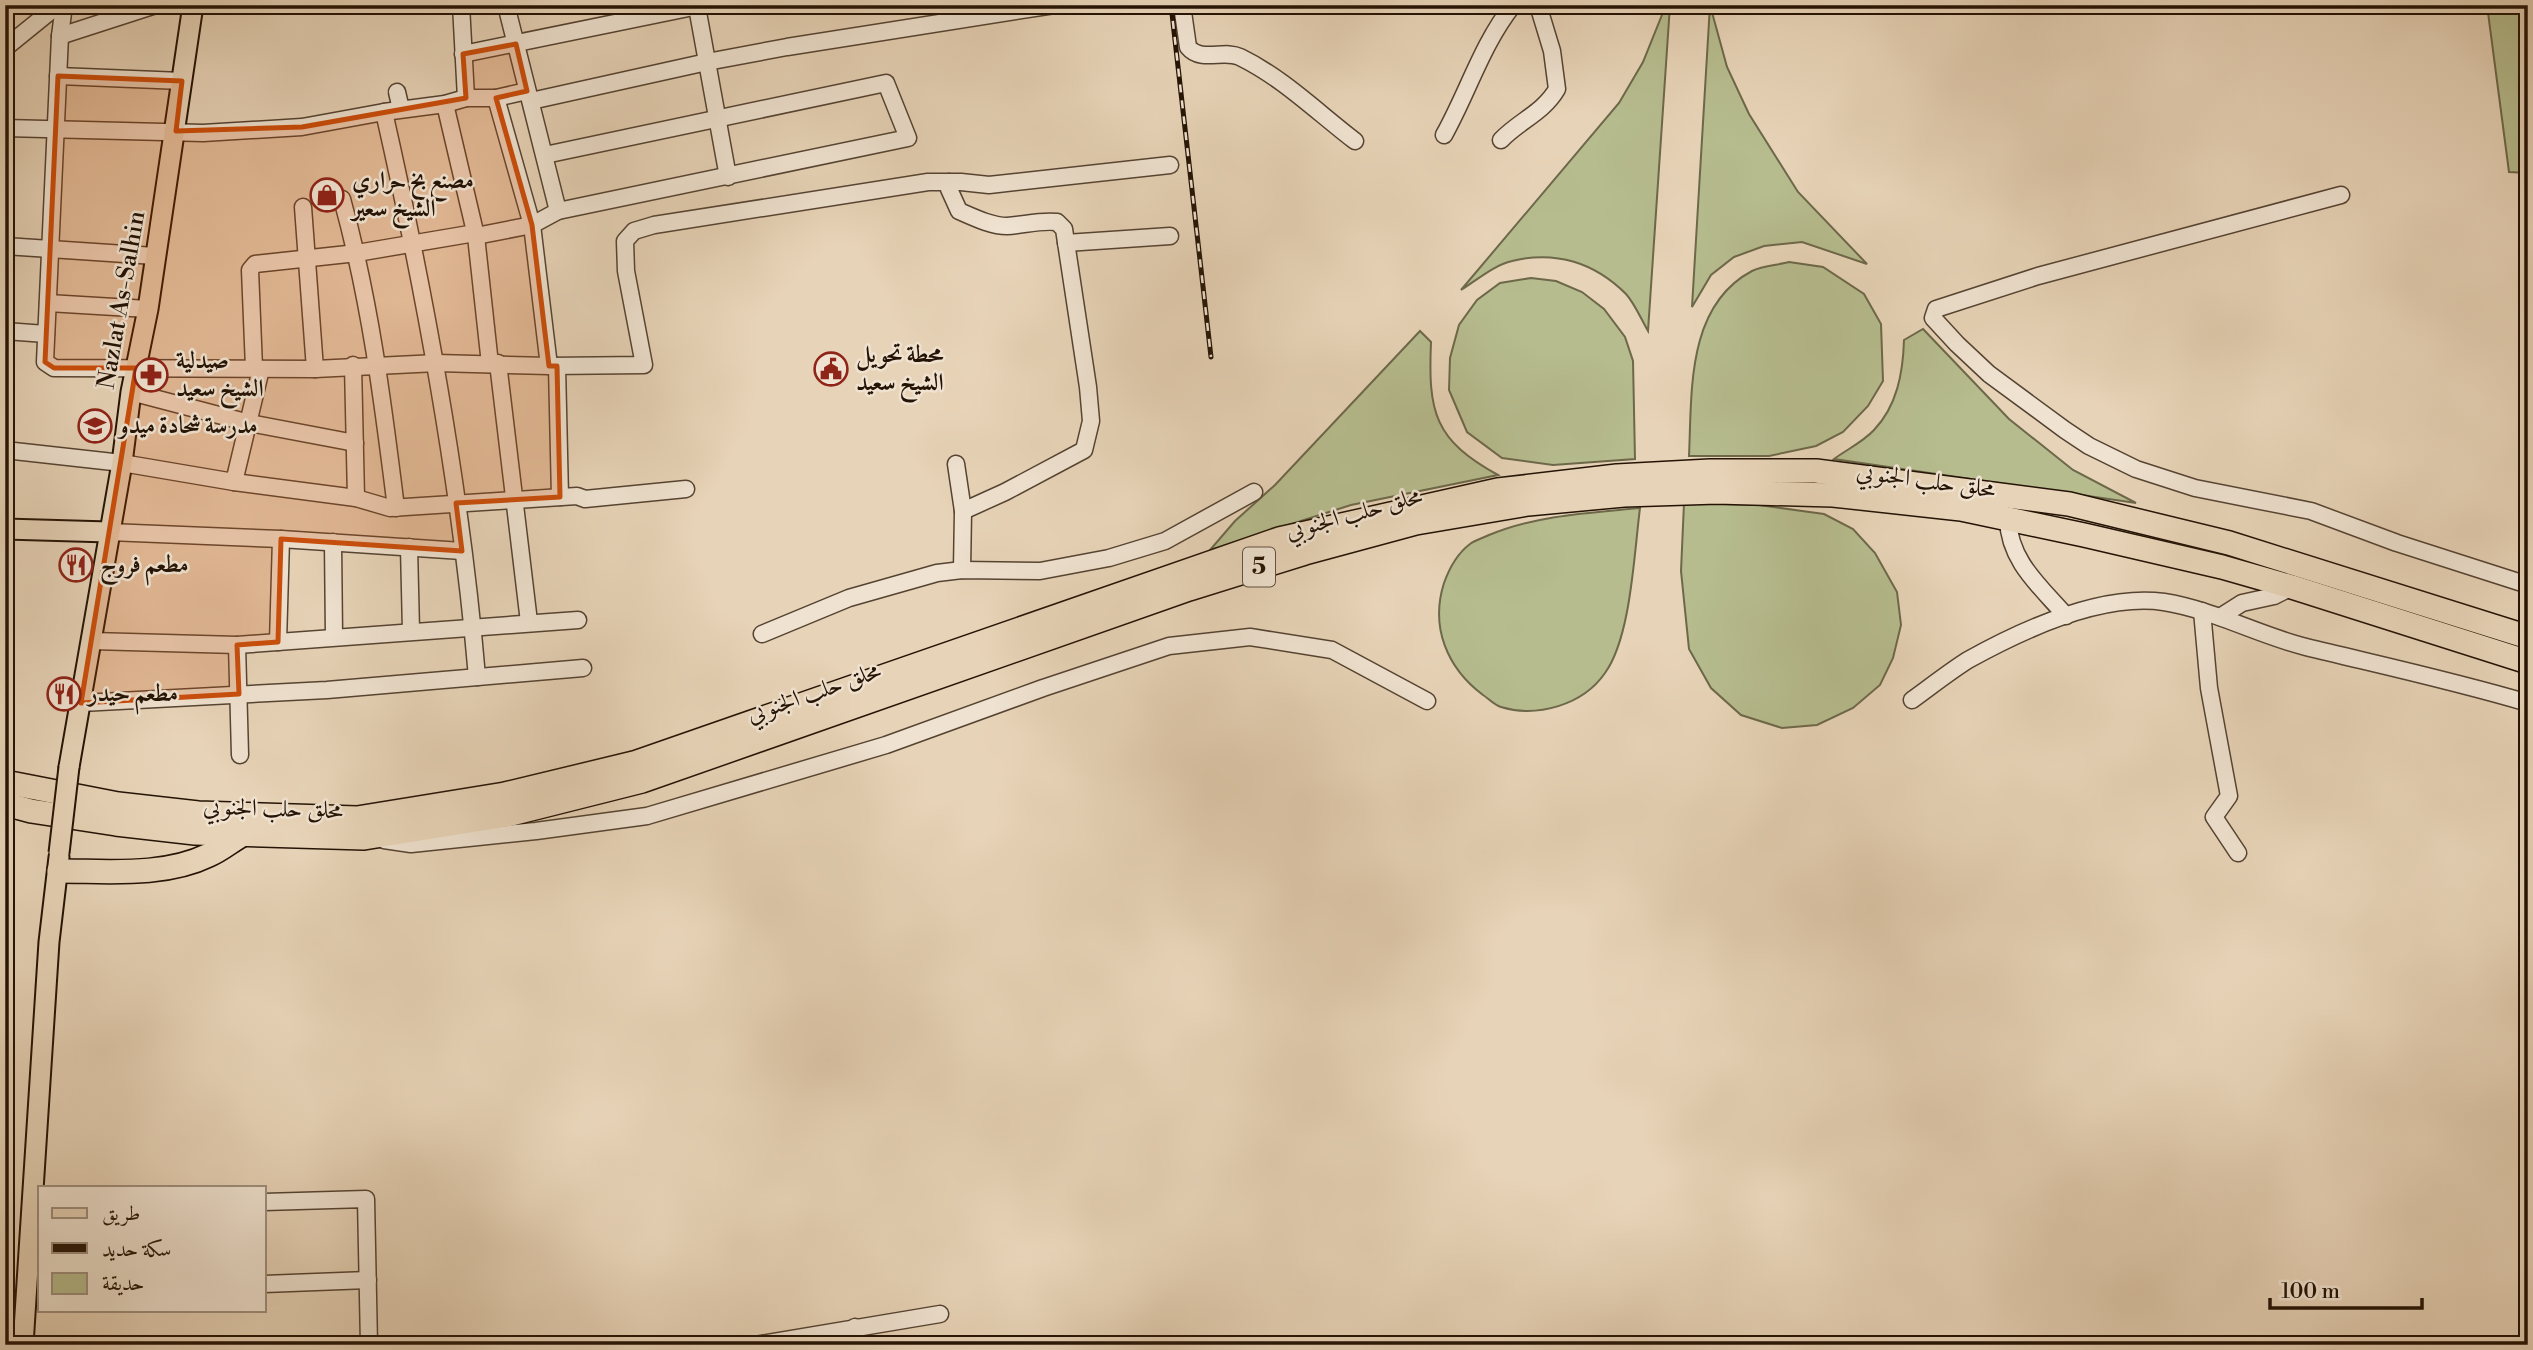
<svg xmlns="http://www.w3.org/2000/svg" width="2533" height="1350" viewBox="0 0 2533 1350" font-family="'Libre Bodoni',Amiri,serif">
<rect width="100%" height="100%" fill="#e7d3b7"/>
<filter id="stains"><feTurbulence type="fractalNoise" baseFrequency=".00286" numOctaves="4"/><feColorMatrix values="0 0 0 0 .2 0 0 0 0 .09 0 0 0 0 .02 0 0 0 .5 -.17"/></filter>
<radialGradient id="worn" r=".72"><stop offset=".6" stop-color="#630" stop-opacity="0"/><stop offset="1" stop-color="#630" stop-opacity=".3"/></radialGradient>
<g fill="#b6bc8e" stroke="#6d684a" stroke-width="2">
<path d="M1666,5H1670L1648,331C1641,319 1635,304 1626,294C1595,263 1556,250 1512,261C1494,265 1477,280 1461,290L1619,103L1643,62Z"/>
<polygon points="1710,5 1727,67 1749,114 1798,192 1867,264 1802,242 1764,246 1734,257 1711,275 1692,307"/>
<polygon points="2487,5 2528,5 2528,173 2509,172"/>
<path d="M1789,262L1823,267L1864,294L1881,324L1883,381L1868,406L1843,432L1816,446L1769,456H1689C1692,392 1686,306 1752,271C1762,266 1778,265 1789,262Z"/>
<polygon points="1531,278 1556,281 1582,292 1604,309 1625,337 1633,361 1635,459 1553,465 1502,458 1467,432 1449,390 1450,358 1459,325 1477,300 1500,283"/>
<path d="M1923,329L2009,419L2073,470L2136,503L1834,459C1846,450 1863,442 1874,430C1897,406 1903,373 1904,340Z"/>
<path d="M1420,331L1431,342C1428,412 1434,440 1498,475L1351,505L1210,550L1235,521L1275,485Z"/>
<polygon points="1684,503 1759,505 1824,514 1853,529 1875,553 1897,592 1901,625 1893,658 1880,685 1853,708 1817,725 1782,728 1741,715 1711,688 1689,649 1681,571"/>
<path d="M1640,508C1634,554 1631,637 1605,673C1583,705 1537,718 1501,707C1494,705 1488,698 1483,695C1447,668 1430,627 1444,583C1449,569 1458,553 1470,544C1475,540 1483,538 1489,535C1538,515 1588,513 1640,508Z"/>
</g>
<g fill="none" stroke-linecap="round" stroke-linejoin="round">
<defs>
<g id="minor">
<polyline points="64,5 60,36 45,362 54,368 315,369 437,363 549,366 644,365 626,271 625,241 634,231 654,225 928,182 961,182 989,185 1170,165"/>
<polyline points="461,5 466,98"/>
<polyline points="506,5 558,211"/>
<path d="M1182,5L1188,47C1201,63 1224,49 1240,57C1283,78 1317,112 1355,141"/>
<polyline points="697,7 728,177"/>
<polyline points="60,36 156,5"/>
<polyline points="5,48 58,5"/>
<polyline points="463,54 703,5"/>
<polyline points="58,76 182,81"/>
<polyline points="397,92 401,109"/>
<polyline points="496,98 532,225 549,366"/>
<polyline points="531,101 707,62 787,47 1054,5"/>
<polyline points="445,104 476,236 490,364"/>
<path d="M384,112C426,298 461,487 477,677"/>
<polyline points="5,128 203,133 302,127 384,112 445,104 466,98 496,98 527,91"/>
<path d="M1444,135C1468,92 1482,44 1513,5"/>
<path d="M1501,140C1519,121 1543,113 1557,89L1552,51L1538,5"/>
<path d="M949,182V189L959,211C973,217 991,226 1007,226C1024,225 1040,220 1057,222L1064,229L1088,387L1091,421L1084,450L1005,492L963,511"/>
<polyline points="2341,195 2038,276 1936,309 1933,318 1957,344 1989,374 2065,430 2089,446 2136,469 2195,488 2311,511 2397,543 2528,585"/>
<path d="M342,199C370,300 383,403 396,508"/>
<polyline points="303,207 315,369"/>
<polyline points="476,236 532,225 558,211 908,138 886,83 545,155"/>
<polyline points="1066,243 1170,236"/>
<polyline points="5,246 155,256"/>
<polyline points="48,303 148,309"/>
<polyline points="5,331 46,334"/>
<polyline points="498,363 529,622"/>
<polyline points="353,365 356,498"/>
<polyline points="557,366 560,497"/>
<polyline points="254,368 250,270 255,264 357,253 475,233"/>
<polyline points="131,392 249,423 355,443"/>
<polyline points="5,450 122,463 234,482 356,498 390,508 577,496 585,499 686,489"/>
<polyline points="956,464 963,511 962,570"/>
<polyline points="234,482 261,369"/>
<path d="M2008,519C2009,561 2040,586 2066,616"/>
<polyline points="109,532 281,539 462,551"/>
<polyline points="333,542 334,637"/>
<polyline points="409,547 411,631"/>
<polyline points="2202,611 2209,688 2229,796 2214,817 2238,853"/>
<polyline points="2220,617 2242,603 2274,596 2292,587"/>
<polyline points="762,634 849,598 937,573 962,570 1040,571 1109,558 1165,541 1254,492"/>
<polyline points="92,641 237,645 578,620"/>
<polyline points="278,642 281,539"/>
<polyline points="237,645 240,755"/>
<path d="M1912,700C1930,687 1949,672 1968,660C2022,630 2101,593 2164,602C2214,610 2258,635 2306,647C2380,665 2454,681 2528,703"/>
<polyline points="81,703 327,690 583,668"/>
<polyline points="384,840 411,844 536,831 647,816 886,745 1043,688 1169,646 1250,637 1332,650 1427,701"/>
<polyline points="264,1202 366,1199 369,1345"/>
<polyline points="264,1284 368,1280"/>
<polyline points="855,1327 858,1345"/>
<polyline points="755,1345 940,1314"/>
</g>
<g id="major">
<polyline points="5,529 109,532"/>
<polyline points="69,767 122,463 131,392 148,309 193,5"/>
<polyline points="23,1345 49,942 59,857"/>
</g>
<g id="highway">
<polyline points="5,782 118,804 198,813 357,818 505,794 634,763 1279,539 1498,490 1617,476 1710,471 1816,471 2069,504 2229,543 2528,637"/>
<polyline points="5,804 31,811 116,824 195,833 364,838 507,815 642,781 1189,589 1305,553 1416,523 1528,504 1624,495 1717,492 1833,495 1961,509 2084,535 2222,567 2292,587 2528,662"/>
<path d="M59,871C108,871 164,877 209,855C221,850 231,841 242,835"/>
</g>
</defs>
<use href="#minor" stroke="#554332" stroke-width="19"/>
<use href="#major" stroke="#241305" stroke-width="23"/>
<use href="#highway" stroke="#241305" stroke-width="26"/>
<use href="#minor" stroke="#efe2d0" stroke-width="16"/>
<use href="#major" stroke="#e7d3b7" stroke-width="19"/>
<use href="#highway" stroke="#e7d3b7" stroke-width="23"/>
<defs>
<polyline id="rail" points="1171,5 1211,357"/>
</defs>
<use href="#rail" stroke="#241305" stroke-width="5"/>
<use href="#rail" stroke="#efe2d0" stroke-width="2.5" stroke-dasharray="8" stroke-linecap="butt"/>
<defs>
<polyline id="major-bridge" points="59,853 69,767"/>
</defs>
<use href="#major-bridge" stroke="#241305" stroke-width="23" stroke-linecap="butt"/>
<use href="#major-bridge" stroke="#e7d3b7" stroke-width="19"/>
</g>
<path fill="#cb4e0b" fill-opacity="0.2" stroke="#cb4e0b" stroke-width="5" stroke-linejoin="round" d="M516,44L527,91L496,98L532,225L549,366H557L560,497L456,503L462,551L281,539L278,642L237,645L239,694L81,703L136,368H54L45,362L58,76L182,81L176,131L302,127L466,98L463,54Z"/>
<defs>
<symbol id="shop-ring" viewBox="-11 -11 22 22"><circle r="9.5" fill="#efe2d0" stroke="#8f2418" stroke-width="1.5"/><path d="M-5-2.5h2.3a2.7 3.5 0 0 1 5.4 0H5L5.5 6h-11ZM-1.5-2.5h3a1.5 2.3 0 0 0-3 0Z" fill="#8f2418"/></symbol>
<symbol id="civic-ring" viewBox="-11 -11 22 22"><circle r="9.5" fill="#efe2d0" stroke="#8f2418" stroke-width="1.5"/><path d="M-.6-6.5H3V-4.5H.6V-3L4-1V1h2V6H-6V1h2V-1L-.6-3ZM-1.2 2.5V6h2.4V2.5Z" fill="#8f2418"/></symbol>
<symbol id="pharmacy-ring" viewBox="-11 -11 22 22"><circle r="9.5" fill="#efe2d0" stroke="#8f2418" stroke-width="1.5"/><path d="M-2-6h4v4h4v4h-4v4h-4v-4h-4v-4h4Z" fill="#8f2418"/></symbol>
<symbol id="school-ring" viewBox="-11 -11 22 22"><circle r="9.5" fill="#efe2d0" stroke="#8f2418" stroke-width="1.5"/><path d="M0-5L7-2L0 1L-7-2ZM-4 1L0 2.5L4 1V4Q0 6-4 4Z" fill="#8f2418"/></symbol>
<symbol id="restaurant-ring" viewBox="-11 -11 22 22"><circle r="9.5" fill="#efe2d0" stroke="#8f2418" stroke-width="1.5"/><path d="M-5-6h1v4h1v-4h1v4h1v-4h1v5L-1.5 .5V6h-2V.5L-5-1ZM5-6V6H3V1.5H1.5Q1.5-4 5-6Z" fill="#8f2418"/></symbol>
</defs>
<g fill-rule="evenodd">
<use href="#shop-ring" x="308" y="176" width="38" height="38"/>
<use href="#civic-ring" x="812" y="350" width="38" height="38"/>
<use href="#pharmacy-ring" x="132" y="356" width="38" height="38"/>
<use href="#school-ring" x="76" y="407" width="38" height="38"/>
<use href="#restaurant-ring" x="57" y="546" width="38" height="38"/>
<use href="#restaurant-ring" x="45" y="675" width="38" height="38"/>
</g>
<g text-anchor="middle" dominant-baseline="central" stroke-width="5" stroke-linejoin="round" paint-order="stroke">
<rect fill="#efe2d0" stroke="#615142" stroke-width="2" x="1243" y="547.5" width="32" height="39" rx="5"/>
<g font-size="23" font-weight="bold" fill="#241305">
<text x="1259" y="567">5</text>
</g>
<g font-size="24" font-weight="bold" fill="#241305" stroke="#efe2d0" text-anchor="start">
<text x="352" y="181">مصنع بخ حراري<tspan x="352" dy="28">الشيخ سعير</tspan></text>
<text x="856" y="355">محطة تحويل<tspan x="856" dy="28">الشيخ سعيد</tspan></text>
<text x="176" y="361">صيدلية<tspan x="176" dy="28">الشيخ سعيد</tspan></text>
<text x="119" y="426">مدرسة شحادة ميدو</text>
<text x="100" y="565">مطعم فروج</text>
<text x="88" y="694">مطعم حيدر</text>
</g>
<g font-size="24" fill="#241305" stroke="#efe2d0">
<text transform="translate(122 300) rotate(-80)">Nazlat As-Salhin</text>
<text transform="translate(1926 481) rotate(8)">محلق حلب الجنوبي</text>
<text transform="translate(1354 514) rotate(-15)">محلق حلب الجنوبي</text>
<text transform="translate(814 693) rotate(-19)">محلق حلب الجنوبي</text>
<text transform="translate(273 809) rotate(2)">محلق حلب الجنوبي</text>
</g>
</g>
<rect width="2533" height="1350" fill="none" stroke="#e7d3b7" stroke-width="28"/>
<rect x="7" y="7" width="2519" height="1336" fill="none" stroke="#241305" stroke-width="3.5"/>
<rect x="14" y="14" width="2505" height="1322" fill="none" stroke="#241305" stroke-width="2"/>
<rect x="38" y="1186" width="228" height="126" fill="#efe2d0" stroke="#9e8f7f" stroke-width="2"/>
<rect x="52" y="1208" width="35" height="10" fill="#e7d3b7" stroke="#9e8f7f" stroke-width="2"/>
<text x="102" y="1220" font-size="21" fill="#241305">طريق</text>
<rect x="52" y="1243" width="35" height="10" fill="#241305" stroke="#9e8f7f" stroke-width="2"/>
<text x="102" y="1256" font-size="21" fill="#241305">سكة حديد</text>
<rect x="52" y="1273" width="35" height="21" fill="#b6bc8e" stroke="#9e8f7f" stroke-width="2"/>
<text x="102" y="1290" font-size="21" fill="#241305">حديقة</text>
<path d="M2270 1298v10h152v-10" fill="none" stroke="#241305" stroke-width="3.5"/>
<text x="2281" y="1298" font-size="21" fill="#241305" stroke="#efe2d0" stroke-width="5" paint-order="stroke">100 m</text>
<rect width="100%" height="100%" filter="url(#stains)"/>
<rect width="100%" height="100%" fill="url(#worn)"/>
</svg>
